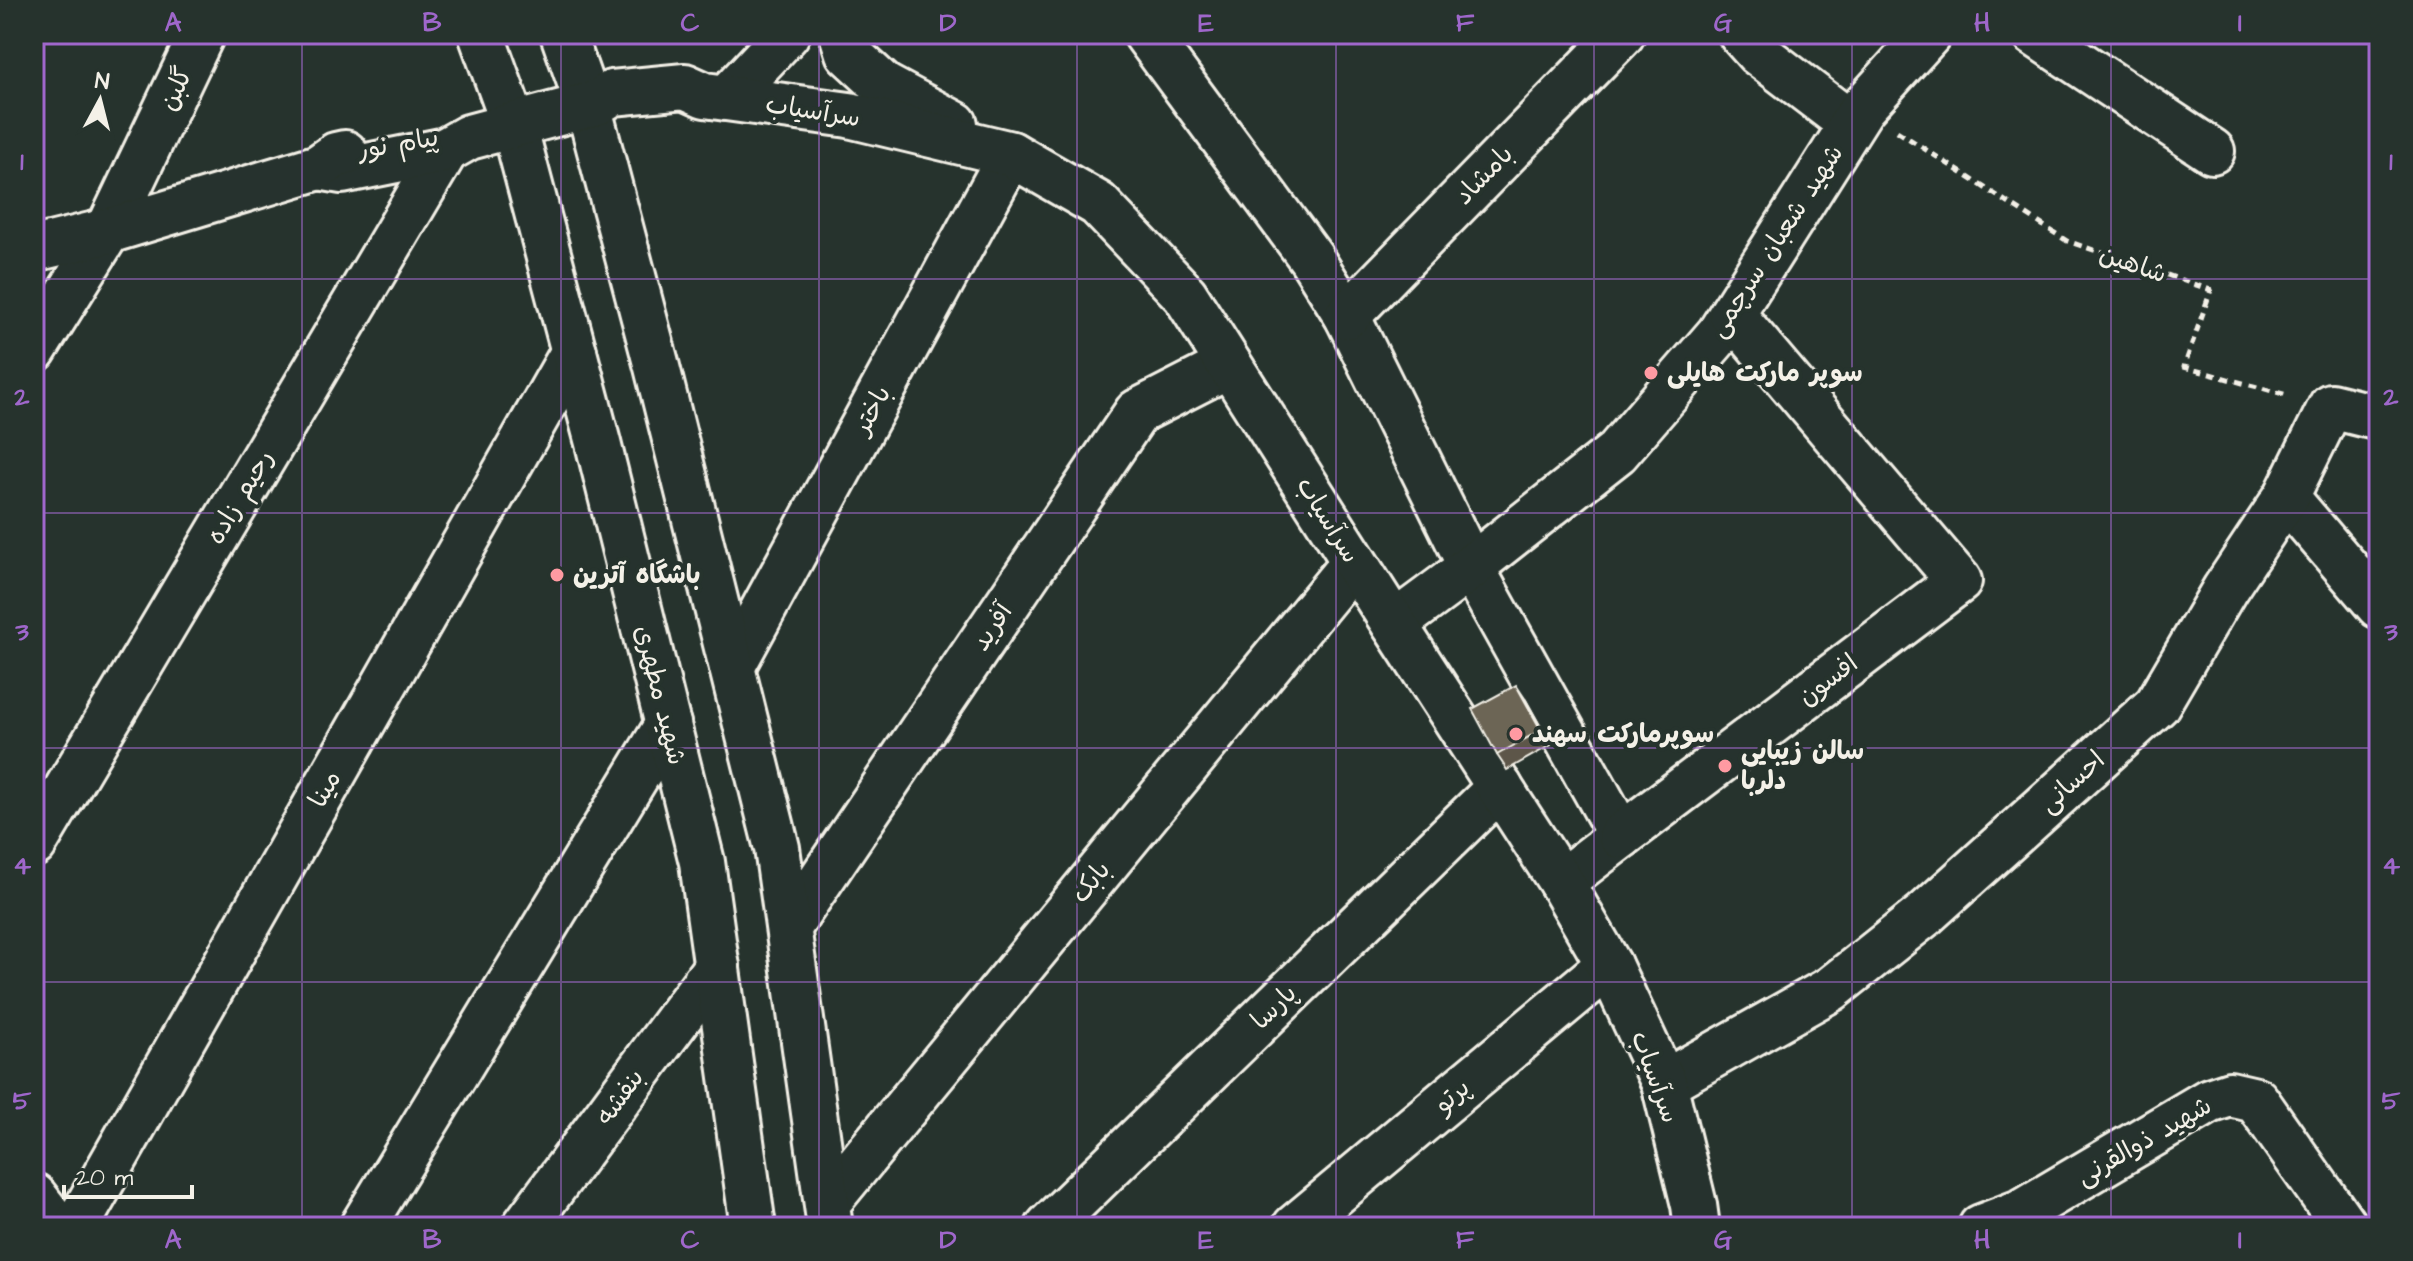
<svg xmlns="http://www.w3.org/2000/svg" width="2413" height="1261" viewBox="0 0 2413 1261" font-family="'Architects Daughter','Playpen Sans Arabic',sans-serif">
<rect width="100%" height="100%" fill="#26332d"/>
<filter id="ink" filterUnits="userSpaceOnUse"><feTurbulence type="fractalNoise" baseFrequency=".0125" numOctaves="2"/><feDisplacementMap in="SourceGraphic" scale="16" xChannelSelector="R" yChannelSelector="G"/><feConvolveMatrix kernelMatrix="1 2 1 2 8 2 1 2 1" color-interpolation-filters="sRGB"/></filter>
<g filter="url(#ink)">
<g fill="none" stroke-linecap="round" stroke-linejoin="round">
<defs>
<g id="minor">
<polyline points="1146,34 1311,258 1347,316 1471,567 1621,836 1561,882"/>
<polyline points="1741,34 1758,53 1851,124"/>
<polyline points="2035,34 2212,151"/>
<polyline points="727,98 787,34"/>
<polyline points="1347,316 1622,34"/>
<polyline points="34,350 108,231 202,34"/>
<polyline points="2286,497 2379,606"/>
<polyline points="1394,624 1471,567 1617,452 1719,334 1862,108 1929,34"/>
<polyline points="732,667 1011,154"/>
<polyline points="1621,836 1959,581 1732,314"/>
<polyline points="34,844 446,150"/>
<polyline points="789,927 1137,412 1229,365"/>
<polyline points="1664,1083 1831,989 1924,915 2157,705 2225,589 2286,497 2331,406 2379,418"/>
<polyline points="34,1196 58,1227"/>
<polyline points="828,1202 1354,562"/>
<polyline points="76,1227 574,351"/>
<polyline points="362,1227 668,724"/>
<polyline points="524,1227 717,966"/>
<polyline points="1048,1227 1500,787"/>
<polyline points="1295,1227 1609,965"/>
<polyline points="1981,1227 2023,1211 2209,1101 2230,1094 2256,1100 2345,1227"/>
</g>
<g id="major">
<polyline points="481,34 514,125 598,443 702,862 753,1227"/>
<polyline points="563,34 588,105 657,367 777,848 830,1227"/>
<polyline points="842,34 848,53 884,86 955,124"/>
<polyline points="319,167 342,171 446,150 469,137 596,103 612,93 685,86 705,95 849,115 1011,154 1098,204 1185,295 1394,624 1561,882 1609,965 1664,1083 1694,1205 1697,1227"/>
<polyline points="34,249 108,231 319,167 336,155 345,153"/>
</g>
</defs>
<use href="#minor" stroke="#f4f1e8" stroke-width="50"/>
<use href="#major" stroke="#f4f1e8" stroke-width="50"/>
<polyline stroke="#f4f1e8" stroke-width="5" stroke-dasharray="8 6" stroke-linecap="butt" points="1897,131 2067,241 2211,290 2184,367 2287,395"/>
<use href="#minor" stroke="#26332d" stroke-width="44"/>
<use href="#major" stroke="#26332d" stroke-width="44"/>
</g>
<polygon fill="#5d5749" stroke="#f4f1e8" stroke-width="2" points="1526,700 1551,745 1507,770 1497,755"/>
<polygon fill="#4c473c" stroke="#f4f1e8" stroke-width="2" points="1516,685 1526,700 1551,745 1541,730"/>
<polygon fill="#6c6555" stroke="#f4f1e8" stroke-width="2" points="1516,685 1541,730 1497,755 1472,709"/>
</g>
<path fill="none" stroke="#9f67cb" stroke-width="2" stroke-opacity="0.55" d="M302,34V1227M561,34V1227M819,34V1227M1077,34V1227M1336,34V1227M1594,34V1227M1852,34V1227M2111,34V1227M34,279H2379M34,513H2379M34,748H2379M34,982H2379"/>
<g fill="#ff9aa2" stroke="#26332d" stroke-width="3">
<circle cx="1651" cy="373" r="8"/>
<circle cx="557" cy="575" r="8"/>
<circle cx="1516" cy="734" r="8"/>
<circle cx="1725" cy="766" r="8"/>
</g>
<g text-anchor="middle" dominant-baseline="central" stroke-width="8" stroke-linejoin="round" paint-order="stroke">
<g font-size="26" fill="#f4f1e8" stroke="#26332d">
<text transform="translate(176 89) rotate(-65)">گلبن</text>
<text transform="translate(813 111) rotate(9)">سرآسیاب</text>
<text transform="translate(398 144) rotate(-10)">پیام نور</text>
<text transform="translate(1484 175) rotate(-46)">بامشاد</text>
<text transform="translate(1776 241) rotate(-57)">شهید شعبان سرچمی</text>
<text transform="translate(2133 264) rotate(19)">شاهین</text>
<text transform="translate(872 410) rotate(-61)">باختر</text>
<text transform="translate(240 497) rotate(-59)">رحیم زاده</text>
<text transform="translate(1328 520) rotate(58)">سرآسیاب</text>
<text transform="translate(992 627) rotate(-56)">آفرید</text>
<text transform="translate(1828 680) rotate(-37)">افسون</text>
<text transform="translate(660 695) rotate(76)">شهید مطهری</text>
<text transform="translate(2072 782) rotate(-42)">احسانی</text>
<text transform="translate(325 789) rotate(-60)">مینا</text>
<text transform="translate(1091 882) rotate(-51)">بابک</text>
<text transform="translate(1274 1007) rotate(-44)">پارسا</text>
<text transform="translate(1655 1077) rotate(70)">سرآسیاب</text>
<text transform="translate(1452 1096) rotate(-40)">پرتو</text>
<text transform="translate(620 1097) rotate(-54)">بنفشه</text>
<text transform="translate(2144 1141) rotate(-30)">شهید ذوالقرنی</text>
</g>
<g font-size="26" font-weight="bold" fill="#f4f1e8" stroke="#26332d" text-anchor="start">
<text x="1667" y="373">سوپر مارکت هایلی</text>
<text x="573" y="575">باشگاه آترین</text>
<text x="1532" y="734">سوپرمارکت سهند</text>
<text x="1741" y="751">سالن زیبایی<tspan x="1741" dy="30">دلربا</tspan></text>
</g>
</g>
<rect width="2413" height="1261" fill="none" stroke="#26332d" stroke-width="88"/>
<g transform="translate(100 100) rotate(7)" stroke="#26332d" stroke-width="6" paint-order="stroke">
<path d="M0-6L14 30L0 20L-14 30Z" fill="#f4f1e8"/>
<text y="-12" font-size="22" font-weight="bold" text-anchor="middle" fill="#f4f1e8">N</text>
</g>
<path d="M64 1185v12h128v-12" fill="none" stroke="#f4f1e8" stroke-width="4"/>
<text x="76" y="1185" font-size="24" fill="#f4f1e8" stroke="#26332d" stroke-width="6" paint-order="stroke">20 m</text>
<rect x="44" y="44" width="2325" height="1173" fill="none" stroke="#9f67cb" stroke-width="3"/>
<g font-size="26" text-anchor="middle" font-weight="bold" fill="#9f67cb">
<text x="173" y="31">A</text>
<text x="432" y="31">B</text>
<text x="690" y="31">C</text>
<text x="948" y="31">D</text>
<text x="1206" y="31">E</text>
<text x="1465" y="31">F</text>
<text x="1723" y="31">G</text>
<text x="1982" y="31">H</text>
<text x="2240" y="31">I</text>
<text x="22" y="170">1</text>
<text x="2391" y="170">1</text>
<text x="22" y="405">2</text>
<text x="2391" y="405">2</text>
<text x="22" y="640">3</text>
<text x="2391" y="640">3</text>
<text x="22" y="874">4</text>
<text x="2391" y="874">4</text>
<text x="22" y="1109">5</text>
<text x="2391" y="1109">5</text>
<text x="173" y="1248">A</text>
<text x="432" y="1248">B</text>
<text x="690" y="1248">C</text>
<text x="948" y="1248">D</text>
<text x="1206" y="1248">E</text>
<text x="1465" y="1248">F</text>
<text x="1723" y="1248">G</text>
<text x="1982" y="1248">H</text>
<text x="2240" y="1248">I</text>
</g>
</svg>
